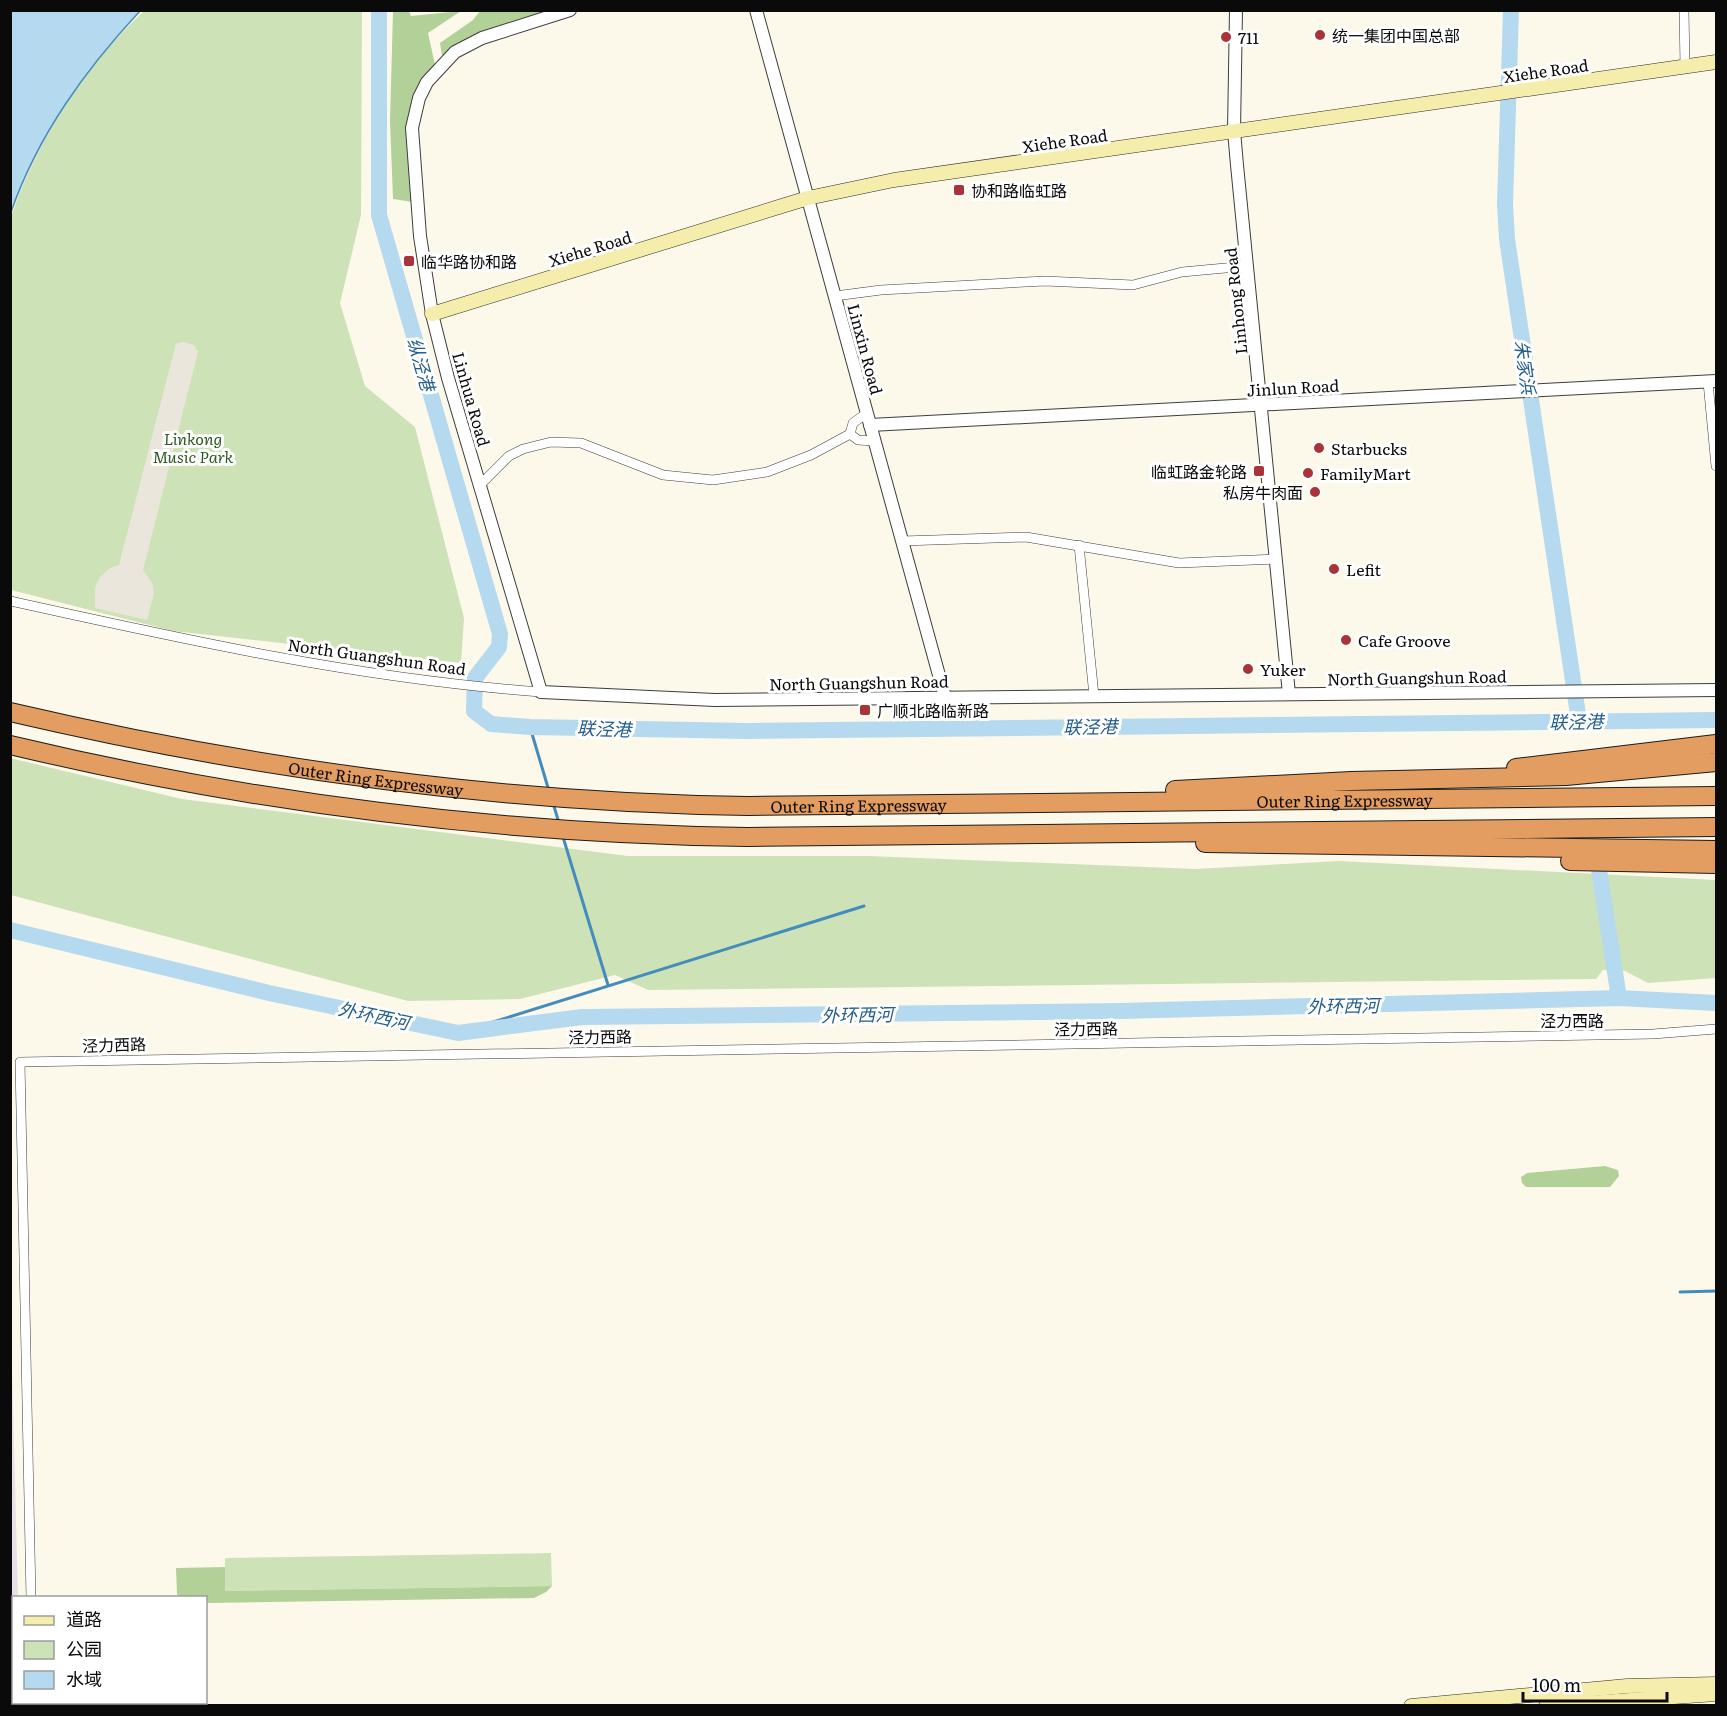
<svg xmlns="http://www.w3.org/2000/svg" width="1727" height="1716" viewBox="0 0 1727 1716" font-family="Literata,'Noto Sans SC',serif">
<rect width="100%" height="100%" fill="#fdf9ea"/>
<g fill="#e8dfe9">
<polygon points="10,1288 18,1597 14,1598 13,1628 11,1628"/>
<polygon points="10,1632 14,1632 14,1702 44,1703 45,1705 11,1705"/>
</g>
<g fill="#cee2b8">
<path d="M144,11H362L361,215L340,303L365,386L415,427L464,618L461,663L173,631L11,590V217C37,140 85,66 144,11Z"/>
<polygon points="10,758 182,799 628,856 869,856 1196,869 1339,861 1716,880 1716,978 1648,983 1625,971 1603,970 1596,979 648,990 615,975 520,999 408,1001 11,895"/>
<polygon points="551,1553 552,1586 225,1591 225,1558"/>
</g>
<g fill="#b2d199">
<polygon points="393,11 409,11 411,16 461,11 428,33 435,65 417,89 413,202 393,199 390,121"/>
<polygon points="480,11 551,11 459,46 442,56 440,43 473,20"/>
<polygon points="1605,1166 1618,1170 1619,1176 1610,1187 1526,1187 1522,1183 1521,1177 1527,1173"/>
<polygon points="225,1567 225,1591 552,1586 546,1592 534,1598 206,1603 206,1598 179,1597 177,1594 176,1568"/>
</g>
<polygon fill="#ebe6db" points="183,342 194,345 198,352 143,570 152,583 154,593 147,620 95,608 95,588 100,577 110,568 119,565 173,355 176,344"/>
<path fill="#b5d9ee" stroke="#448cbc" stroke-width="1.5" d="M11,10L140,11C85,70 38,135 11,212Z"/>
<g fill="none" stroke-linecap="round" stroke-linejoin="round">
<g stroke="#448cbc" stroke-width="3">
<polyline points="530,727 549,791"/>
<polyline points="553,803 559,823"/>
<polyline points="563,837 608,985"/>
<polyline points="458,1033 864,906"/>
<polyline points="1680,1292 1716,1291"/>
</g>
<g stroke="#b5d9ee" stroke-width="16">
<polyline points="379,10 379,215 500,634 499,647 475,678 474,711 491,724 530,727 748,731 1716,720"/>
<polyline points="1511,10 1505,204 1507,239 1579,721"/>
<polyline points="1599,870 1619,998"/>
<polyline points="10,930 269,993 458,1033 582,1017 1121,1011 1619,998 1716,1003"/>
</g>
<defs>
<g id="minor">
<polyline points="1684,10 1685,67"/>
<polyline points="835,296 881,290 1045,281 1133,285 1182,272 1247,266"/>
<polyline points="1708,382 1716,466"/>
<polyline points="867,413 853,423 850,434 858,440 874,441"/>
<polyline points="480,485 509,456 523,449 551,442 581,443 663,475 713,480 767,472 811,455 850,434"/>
<polyline points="902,541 1026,537 1179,563 1276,559"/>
<polyline points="1079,545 1094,696"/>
<path d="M10,601C186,640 361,679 541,692"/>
<polyline points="31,1598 20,1062 1653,1034 1716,1029"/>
</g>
<g id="tertiary">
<polyline points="570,10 482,38 455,52 427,82 419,98 412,128 420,236 432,314 448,378 541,692 715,700 1716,690"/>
<polyline points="756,10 945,697"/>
<polyline points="1236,10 1234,131 1237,165 1289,694"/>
<polyline points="870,425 1716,381"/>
</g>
<g id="secondary">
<polyline points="432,314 808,198 894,180 1716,62"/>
<polyline points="1411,1706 1627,1686 1716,1684"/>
<polyline points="1546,1706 1716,1694"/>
</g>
<g id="motorway">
<path id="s1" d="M10,712C254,769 499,803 749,806L1716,796"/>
<path d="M10,745C253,803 499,834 748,837L1716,827"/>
<polyline points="1516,768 1716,744"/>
<polyline points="1175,790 1351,781 1566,776 1716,762"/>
<polyline points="1205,843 1716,850"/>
<polyline points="1570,861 1716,864"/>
</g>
</defs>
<use href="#minor" stroke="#3d3d3d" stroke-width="10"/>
<use href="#tertiary" stroke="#3d3d3d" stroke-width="14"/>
<use href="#secondary" stroke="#2c2c2c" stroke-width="15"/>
<use href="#motorway" stroke="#1b1b1b" stroke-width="20"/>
<use href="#minor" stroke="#fff" stroke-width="9"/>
<use href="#tertiary" stroke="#fff" stroke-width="12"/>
<use href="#secondary" stroke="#f5edac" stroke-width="14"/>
<use href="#motorway" stroke="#e39d61" stroke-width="18"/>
</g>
<g fill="#a93339" stroke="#fff" stroke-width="2">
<circle cx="1320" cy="35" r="6"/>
<circle cx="1226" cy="37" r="6"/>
<rect x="953" y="184" width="12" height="12" rx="3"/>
<rect x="403" y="255" width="12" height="12" rx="3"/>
<circle cx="1319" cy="448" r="6"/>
<rect x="1253" y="465" width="12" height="12" rx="3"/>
<circle cx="1308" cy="473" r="6"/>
<circle cx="1315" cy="492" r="6"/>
<circle cx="1334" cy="569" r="6"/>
<circle cx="1346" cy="640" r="6"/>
<circle cx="1248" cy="669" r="6"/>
<rect x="859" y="704" width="12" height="12" rx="3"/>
</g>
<g text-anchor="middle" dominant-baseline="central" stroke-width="6" stroke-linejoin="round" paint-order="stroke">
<g font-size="16" fill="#0a0a0a" stroke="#fff" text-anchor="start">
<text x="1332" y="35">统一集团中国总部</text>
<text x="1238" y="37">711</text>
<text x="971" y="190">协和路临虹路</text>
<text x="421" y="261">临华路协和路</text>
<text x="1331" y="448">Starbucks</text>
<text x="1247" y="471" text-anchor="end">临虹路金轮路</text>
<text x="1320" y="473">FamilyMart</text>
<text x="1303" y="492" text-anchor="end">私房牛肉面</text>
<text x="1346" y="569">Lefit</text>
<text x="1358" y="640">Cafe Groove</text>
<text x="1260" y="669">Yuker</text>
<text x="877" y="710">广顺北路临新路</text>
</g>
<g font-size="16" fill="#0a0a0a" stroke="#fff">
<text transform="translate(1546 70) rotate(-8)">Xiehe Road</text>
<text transform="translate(1065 140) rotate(-8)">Xiehe Road</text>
<text transform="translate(590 248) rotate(-17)">Xiehe Road</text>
<text transform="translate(1235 301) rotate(-96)">Linhong Road</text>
<text transform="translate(866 349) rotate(75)">Linxin Road</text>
<text transform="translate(1293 387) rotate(-3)">Jinlun Road</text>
<text transform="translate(472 399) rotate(74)">Linhua Road</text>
<text transform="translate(377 656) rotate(8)">North Guangshun Road</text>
<text transform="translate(1417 677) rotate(-1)">North Guangshun Road</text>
<text transform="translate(859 682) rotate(-1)">North Guangshun Road</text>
<text stroke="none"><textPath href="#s1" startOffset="372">Outer Ring Expressway</textPath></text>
<text stroke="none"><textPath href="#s1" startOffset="1342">Outer Ring Expressway</textPath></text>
<text stroke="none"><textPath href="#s1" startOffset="856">Outer Ring Expressway</textPath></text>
<text x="1572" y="1020">泾力西路</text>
<text transform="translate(1086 1028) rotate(-1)">泾力西路</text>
<text transform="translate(600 1036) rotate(-1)">泾力西路</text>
<text transform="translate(114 1044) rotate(-2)">泾力西路</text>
</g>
<g font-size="16" font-style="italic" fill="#2e5923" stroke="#fff">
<text x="193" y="438">Linkong<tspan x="193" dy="18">Music Park</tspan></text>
</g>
<g font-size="18" font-style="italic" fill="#235e8c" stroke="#fff">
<text transform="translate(422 364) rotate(74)">纵泾港</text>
<text transform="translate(1526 367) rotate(82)">朱家浜</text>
<text transform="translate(1576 721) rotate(-1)">联泾港</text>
<text transform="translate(1090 726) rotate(-1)">联泾港</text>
<text transform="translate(604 728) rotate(2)">联泾港</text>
<text transform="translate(1343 1005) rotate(-1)">外环西河</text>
<text transform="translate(857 1014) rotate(-1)">外环西河</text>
<text transform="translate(374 1015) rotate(12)">外环西河</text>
</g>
</g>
<rect width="1727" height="1716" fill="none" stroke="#0a0a0a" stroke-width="24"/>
<rect x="12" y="1596" width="195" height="108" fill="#ffffff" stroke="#9d9d9d" stroke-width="1.5"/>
<rect x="24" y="1616" width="30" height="9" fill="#f5edac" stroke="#9d9d9d" stroke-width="1.5"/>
<text x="66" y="1626" font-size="18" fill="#0a0a0a">道路</text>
<rect x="24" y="1641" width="30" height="18" fill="#cee2b8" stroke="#9d9d9d" stroke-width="1.5"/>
<text x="66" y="1656" font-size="18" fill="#0a0a0a">公园</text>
<rect x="24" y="1671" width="30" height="18" fill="#b5d9ee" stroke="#9d9d9d" stroke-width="1.5"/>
<text x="66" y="1686" font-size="18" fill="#0a0a0a">水域</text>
<path d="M1523 1692v9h144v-9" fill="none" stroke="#0a0a0a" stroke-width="3"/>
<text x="1532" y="1692" font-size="18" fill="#0a0a0a" stroke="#ffffff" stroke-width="4.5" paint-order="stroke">100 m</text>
</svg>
